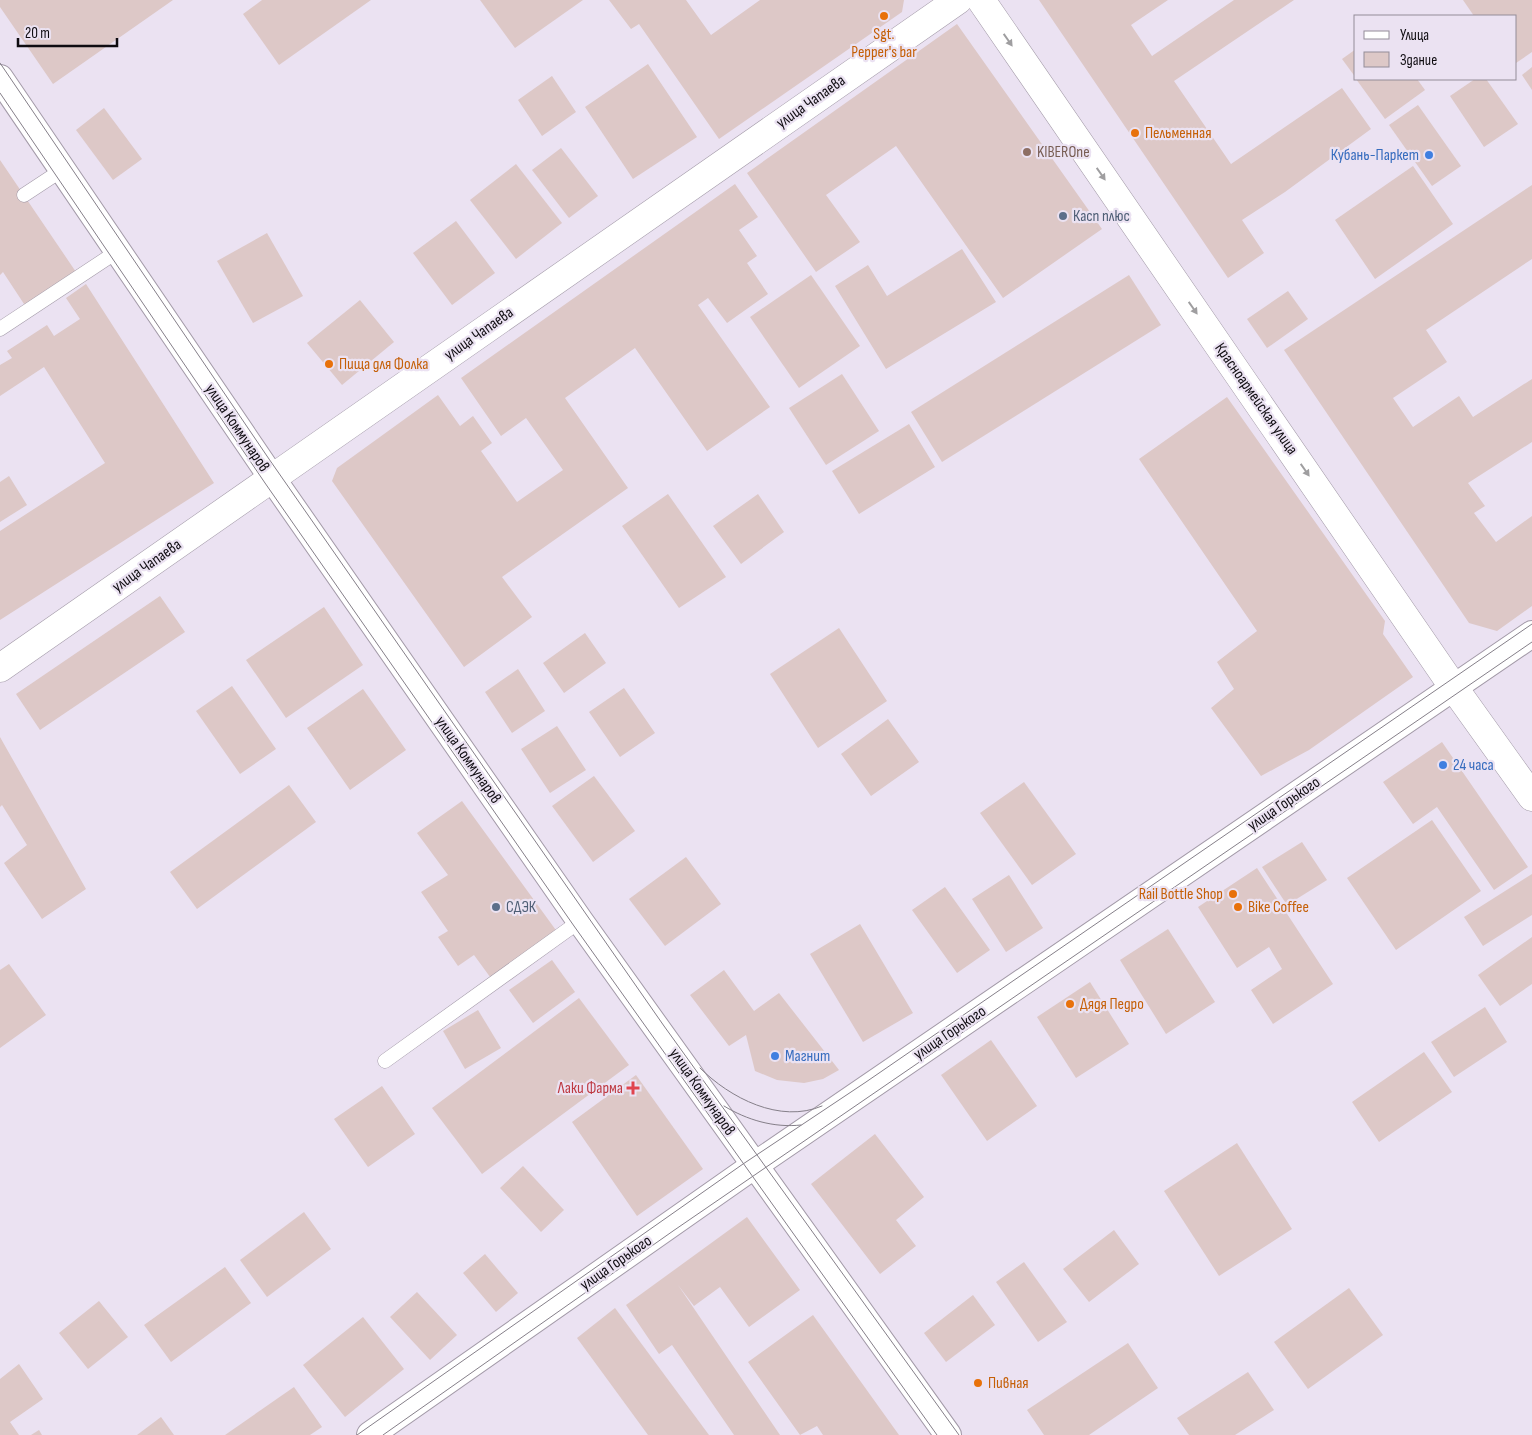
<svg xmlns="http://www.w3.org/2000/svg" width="1532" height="1435" viewBox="0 0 1532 1435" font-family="'Sofia Sans Condensed',sans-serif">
<rect width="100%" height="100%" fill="#ebe2f2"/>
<g fill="#ddc8c7">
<polygon points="0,0 173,0 53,84 0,7"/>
<polygon points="262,0 371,0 279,65 243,14"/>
<polygon points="480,0 583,0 515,48"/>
<polygon points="609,0 686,0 711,35 760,0 904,0 902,12 719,139 639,24 631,29"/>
<polygon points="1039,0 1168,0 1131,25 1152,56 1234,0 1294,0 1174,81 1231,164 1342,88 1371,129 1285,192 1242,220 1264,253 1228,278"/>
<polygon points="1463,0 1532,0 1532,52 1516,63 1516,16 1474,16"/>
<polygon points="957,24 1102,229 1003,298 896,146 826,195 860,242 816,272 747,173"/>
<polygon points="1356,49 1356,78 1342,59"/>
<polygon points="648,64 697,137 633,179 585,107"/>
<polygon points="1532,67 1532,90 1522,75"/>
<polygon points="552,76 576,112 542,136 518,100"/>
<polygon points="1356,79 1417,79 1425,90 1385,119"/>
<polygon points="1475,79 1486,79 1518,124 1484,147 1450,96"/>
<polygon points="1418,105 1461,166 1432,186 1389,125"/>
<polygon points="104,108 142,159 113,180 76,130"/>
<polygon points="561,148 598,196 569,218 532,170"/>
<polygon points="0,160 76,272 26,307 3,272 0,275"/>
<polygon points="516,164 562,223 516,259 470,200"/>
<polygon points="1413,166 1453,224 1375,279 1335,220"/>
<polygon points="735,184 758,217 739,230 757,256 747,263 768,294 727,323 708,298 698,305 770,407 707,451 635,348 565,398 628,488 502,577 532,617 464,667 332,481 337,468 438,395 460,426 473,416 492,443 481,451 517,502 563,470 526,418 501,436 461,378"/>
<polygon points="1532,185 1532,259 1426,330 1447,362 1393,398 1413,427 1459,396 1473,417 1532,379 1532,442 1468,483 1485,506 1474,513 1496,542 1532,516 1532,606 1497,631 1469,623 1284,350"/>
<polygon points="456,221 495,273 452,305 413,253"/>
<polygon points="267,233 303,296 253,323 217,261"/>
<polygon points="962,249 996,302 886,369 835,286 868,265 887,296"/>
<polygon points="811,275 860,346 799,388 750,317"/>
<polygon points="1129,275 1161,325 942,462 911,412"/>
<polygon points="86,284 214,483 0,620 0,531 105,463 44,367 0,396 0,365 12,358 7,351 47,325 54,336 80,319 66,298"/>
<polygon points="1288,291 1308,319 1267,348 1247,319"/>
<polygon points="360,300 394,342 342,385 307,343"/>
<polygon points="842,374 879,431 826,465 789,408"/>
<polygon points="1227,397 1385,621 1383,634 1413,677 1309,750 1261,776 1211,708 1234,689 1217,662 1257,631 1139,459"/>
<polygon points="909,424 935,467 859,514 832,471"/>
<polygon points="9,476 27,505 0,522 0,482"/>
<polygon points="668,494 726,577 679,608 622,526"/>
<polygon points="758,494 784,532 741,564 713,526"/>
<polygon points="160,596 185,632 40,730 16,694"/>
<polygon points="324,607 363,665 286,718 246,660"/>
<polygon points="839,628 887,701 818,748 770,674"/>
<polygon points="585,633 606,663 564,693 543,663"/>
<polygon points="518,669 545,711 512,733 485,692"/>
<polygon points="232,686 276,749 240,774 196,711"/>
<polygon points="624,688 655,733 620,757 589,712"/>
<polygon points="363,689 406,750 350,790 307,728"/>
<polygon points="888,719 919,762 871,796 841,754"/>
<polygon points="557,726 586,770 550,793 521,749"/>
<polygon points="0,737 86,889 42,919 4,863 27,845 2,805 0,807"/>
<polygon points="1442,742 1528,867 1494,890 1437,807 1413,824 1383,782"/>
<polygon points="594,776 635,831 593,862 552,806"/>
<polygon points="1024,782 1076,854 1032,885 980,813"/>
<polygon points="289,785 316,822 197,909 170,872"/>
<polygon points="462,801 558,933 493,981 474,955 458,966 438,937 448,931 421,892 448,875 417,833"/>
<polygon points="1432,820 1481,891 1396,950 1347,878"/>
<polygon points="1302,842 1327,880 1287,905 1262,867"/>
<polygon points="686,857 721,904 665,946 629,899"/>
<polygon points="1257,868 1333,984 1273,1024 1251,990 1282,969 1269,947 1237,968 1198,907"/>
<polygon points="1532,874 1532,915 1483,946 1464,917"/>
<polygon points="1009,875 1043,928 1006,952 972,899"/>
<polygon points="945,887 990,950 957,973 912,910"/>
<polygon points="860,924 913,1013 863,1042 810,954"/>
<polygon points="1168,929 1215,1002 1166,1034 1120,960"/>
<polygon points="1532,937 1532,984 1500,1006 1478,975"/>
<polygon points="552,960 575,992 533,1023 509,990"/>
<polygon points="9,964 46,1015 0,1048 0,970"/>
<polygon points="724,970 754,1011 779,993 839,1070 823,1079 804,1083 777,1080 755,1071 746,1035 729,1046 690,995"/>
<polygon points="1090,982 1129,1044 1076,1078 1037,1017"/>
<polygon points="579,998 629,1065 482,1174 432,1108"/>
<polygon points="1485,1007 1507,1042 1454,1077 1431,1042"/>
<polygon points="478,1010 501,1048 465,1069 443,1031"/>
<polygon points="991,1040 1037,1106 987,1141 941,1075"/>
<polygon points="1424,1052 1452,1092 1379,1142 1352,1102"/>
<polygon points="636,1075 703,1169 637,1216 572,1122"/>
<polygon points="382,1086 415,1134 368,1167 334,1119"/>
<polygon points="875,1134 924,1197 896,1220 916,1246 880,1274 811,1184"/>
<polygon points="1237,1143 1292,1229 1219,1276 1164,1191"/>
<polygon points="523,1166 564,1210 541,1232 500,1188"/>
<polygon points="304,1212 331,1249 267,1297 240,1260"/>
<polygon points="747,1217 800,1290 749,1327 720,1287 694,1306 678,1285 780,1435 734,1435 672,1345 659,1354 626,1305"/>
<polygon points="1114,1230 1139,1264 1089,1302 1063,1269"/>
<polygon points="485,1254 518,1293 496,1312 463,1273"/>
<polygon points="1024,1262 1067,1322 1038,1342 996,1282"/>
<polygon points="225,1267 251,1303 171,1362 144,1325"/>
<polygon points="1349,1288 1383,1335 1308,1389 1274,1342"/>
<polygon points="417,1292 457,1335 430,1360 390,1317"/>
<polygon points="973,1295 995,1325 946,1362 924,1333"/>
<polygon points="99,1301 128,1337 88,1369 59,1333"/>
<polygon points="615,1308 709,1435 648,1435 577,1338"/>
<polygon points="813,1315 899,1435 823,1435 817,1426 800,1435 748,1362"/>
<polygon points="363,1317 404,1369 345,1417 303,1365"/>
<polygon points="1128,1343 1158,1388 1089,1435 1044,1435 1027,1410"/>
<polygon points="19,1364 43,1399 10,1422 19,1435 0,1435 0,1379"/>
<polygon points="1248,1372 1274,1410 1235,1435 1189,1435 1177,1418"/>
<polygon points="294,1387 322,1427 310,1435 225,1435"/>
<polygon points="161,1417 174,1435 137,1435"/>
<polygon points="39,1430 42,1435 31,1435"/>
</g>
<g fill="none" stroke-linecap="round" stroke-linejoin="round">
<defs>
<g id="service">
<polyline points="24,195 62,170"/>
<polyline points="0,329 118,251"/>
<polyline points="385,1061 580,921"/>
</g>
<g id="minor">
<polyline points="0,78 272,478 580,921 948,1435"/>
<polyline points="370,1435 755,1165 1532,634"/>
</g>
<g id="tertiary">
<polyline points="981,0 1454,688 1532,797"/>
<polyline points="0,668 958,0"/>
</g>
</defs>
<use href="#service" stroke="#a39aa8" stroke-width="15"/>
<use href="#minor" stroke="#a39aa8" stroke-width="28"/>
<use href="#tertiary" stroke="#a39aa8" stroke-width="29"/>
<use href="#service" stroke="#fff" stroke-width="14"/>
<use href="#minor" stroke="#fff" stroke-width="26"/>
<use href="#tertiary" stroke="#fff" stroke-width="28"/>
<g stroke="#857f89" stroke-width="1">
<polyline points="0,63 269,459 664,1026 959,1435"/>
<polyline points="0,93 265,483 574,926 937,1435"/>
<path d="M700,1068C730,1098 780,1124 822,1106"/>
<path d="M724,1106C747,1120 774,1128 801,1125"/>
<polyline points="357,1435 743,1164 866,1082 1532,624"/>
<polyline points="383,1435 673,1231 1532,642"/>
</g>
</g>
<defs><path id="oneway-solid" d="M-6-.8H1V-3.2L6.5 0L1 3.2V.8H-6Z" transform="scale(1.25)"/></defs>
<g fill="#9f9ea0">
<use href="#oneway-solid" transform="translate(1008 40) rotate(55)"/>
<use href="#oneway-solid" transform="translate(1101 174) rotate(55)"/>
<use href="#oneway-solid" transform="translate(1193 308) rotate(55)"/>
<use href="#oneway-solid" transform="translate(1305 470) rotate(55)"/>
</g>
<g fill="#e8710a" stroke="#ebe2f2" stroke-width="2">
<circle cx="884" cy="16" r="5"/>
<circle cx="1135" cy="133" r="5"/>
<circle cx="329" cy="364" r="5"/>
<circle cx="1233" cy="894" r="5"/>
<circle cx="1238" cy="907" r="5"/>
<circle cx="1070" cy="1004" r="5"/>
<circle cx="978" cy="1383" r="5"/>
</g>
<circle fill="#8d6e63" stroke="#ebe2f2" stroke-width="2" cx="1027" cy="152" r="5"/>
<g fill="#3f7fe0" stroke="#ebe2f2" stroke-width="2">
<circle cx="1429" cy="155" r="5"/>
<circle cx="1443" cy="765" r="5"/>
<circle cx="775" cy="1056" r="5"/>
</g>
<g fill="#5c6f8a" stroke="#ebe2f2" stroke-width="2">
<circle cx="1063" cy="216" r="5"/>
<circle cx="496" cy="907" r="5"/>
</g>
<path fill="#e0444e" stroke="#ebe2f2" stroke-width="2" d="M630.5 1080.5h5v5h5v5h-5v5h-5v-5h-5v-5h5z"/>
<g text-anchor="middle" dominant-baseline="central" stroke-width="4.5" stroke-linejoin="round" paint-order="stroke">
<g font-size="16" fill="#c56008" stroke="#ebe2f2" text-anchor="start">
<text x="884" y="34" text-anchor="middle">Sgt.<tspan x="884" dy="18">Pepper's bar</tspan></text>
<text x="1145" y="133">Пельменная</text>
<text x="339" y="364">Пища для Фолка</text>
<text x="1223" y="894" text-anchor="end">Rail Bottle Shop</text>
<text x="1248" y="907">Bike Coffee</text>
<text x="1080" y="1004">Дядя Педро</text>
<text x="988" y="1383">Пивная</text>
</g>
<g font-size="16" fill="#0f0c11" stroke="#ebe2f2">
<text transform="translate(811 102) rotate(-35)">улица Чапаева</text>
<text transform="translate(479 334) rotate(-35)">улица Чапаева</text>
<text transform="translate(1256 399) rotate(55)">Красноармейская улица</text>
<text transform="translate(237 428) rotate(56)">улица Коммунаров</text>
<text transform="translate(147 566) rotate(-35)">улица Чапаева</text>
<text transform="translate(468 760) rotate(55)">улица Коммунаров</text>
<text transform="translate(1284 804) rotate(-34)">улица Горького</text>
<text transform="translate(950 1033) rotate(-34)">улица Горького</text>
<text transform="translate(702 1092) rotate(55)">улица Коммунаров</text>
<text transform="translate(616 1263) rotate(-35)">улица Горького</text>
</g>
<g font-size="16" fill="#785e54" stroke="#ebe2f2" text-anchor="start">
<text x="1037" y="152">KIBEROne</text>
</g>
<g font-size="16" fill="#366cbe" stroke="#ebe2f2" text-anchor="start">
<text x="1419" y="155" text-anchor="end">Кубань-Паркет</text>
<text x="1453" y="765">24 часа</text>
<text x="785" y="1056">Магнит</text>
</g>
<g font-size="16" fill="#4e5e75" stroke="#ebe2f2" text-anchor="start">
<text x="1073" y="216">Касп плюс</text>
<text x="506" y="907">СДЭК</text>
</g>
<g font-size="16" fill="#be3a42" stroke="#ebe2f2" text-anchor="end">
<text x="623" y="1088">Лаки Фарма</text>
</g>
</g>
<rect x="1354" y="15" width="162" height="65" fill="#ebe2f2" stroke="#938c98"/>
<rect x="1364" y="31" width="25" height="8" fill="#ffffff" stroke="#938c98"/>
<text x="1400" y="40" font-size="15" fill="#0f0c11">Улица</text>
<rect x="1364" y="52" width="25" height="15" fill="#ddc8c7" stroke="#938c98"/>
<text x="1400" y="65" font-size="15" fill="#0f0c11">Здание</text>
<path d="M18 38v8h99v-8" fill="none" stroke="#0f0c11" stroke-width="2.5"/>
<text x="25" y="38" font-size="15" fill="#0f0c11" stroke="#ebe2f2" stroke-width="4" paint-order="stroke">20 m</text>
</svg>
